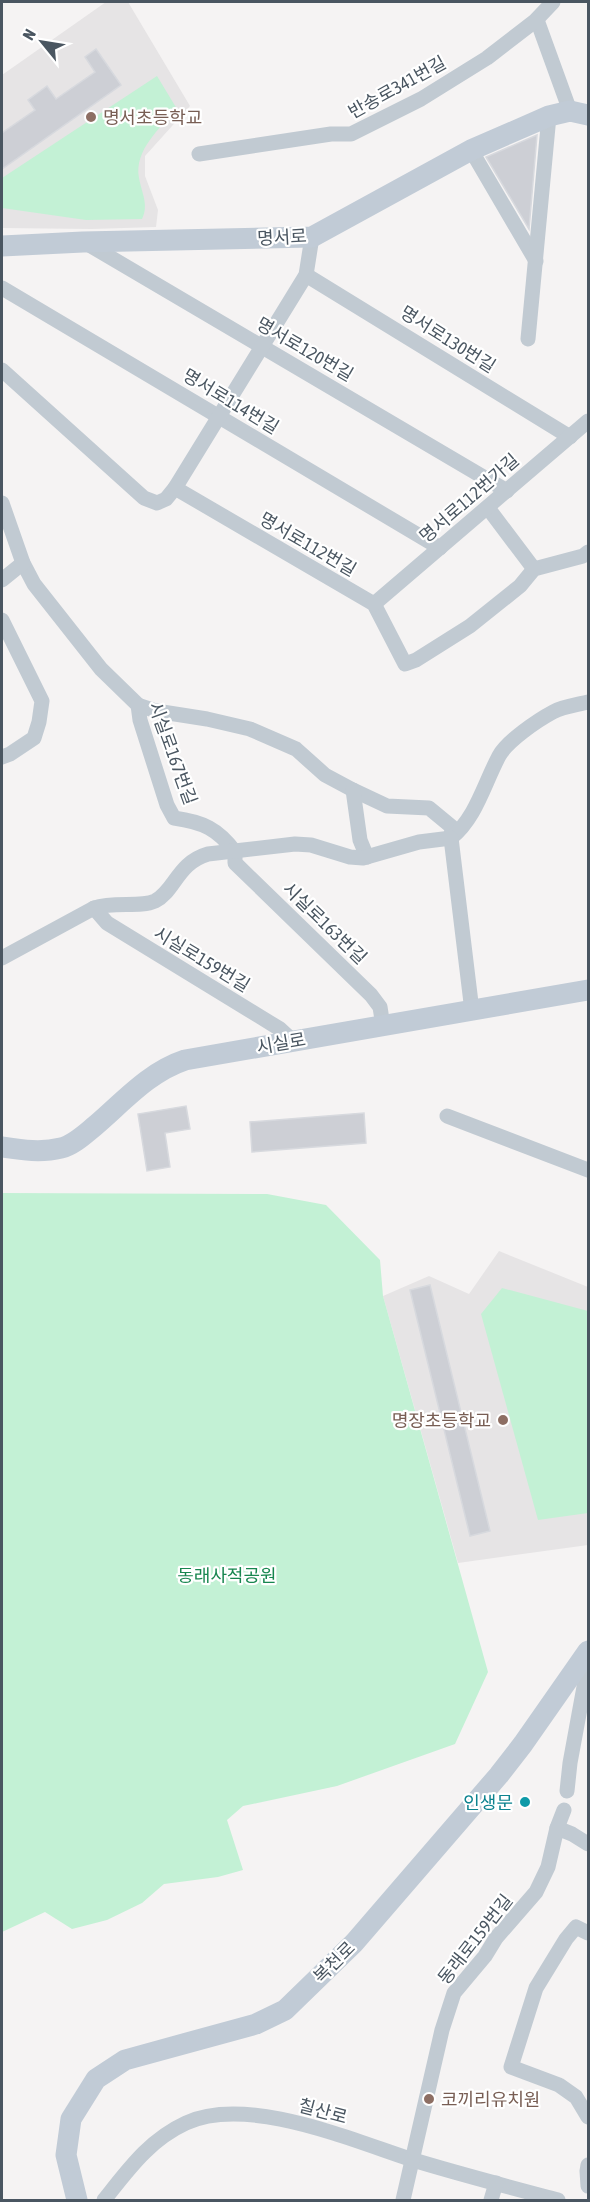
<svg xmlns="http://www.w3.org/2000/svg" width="590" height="2202" viewBox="0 0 590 2202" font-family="'Asap Condensed','Noto Sans KR',sans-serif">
<rect width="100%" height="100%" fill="#f5f3f3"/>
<g fill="#e6e4e5">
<polygon points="106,2 128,2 190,106 145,156 145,176 158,210 156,227 92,229 2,228 2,75"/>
<polygon points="499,1251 588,1287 588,1545 458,1563 383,1296 429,1276 469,1294"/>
</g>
<g fill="#c3f1d5">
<path d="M157,76L177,109C160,128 134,150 139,178C142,194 149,205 142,219L86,220L2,208V178Z"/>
<polygon points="2,1193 267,1194 326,1205 380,1260 383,1296 488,1672 455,1744 337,1786 243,1806 227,1820 243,1870 218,1877 164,1884 142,1903 107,1920 72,1929 45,1912 2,1932"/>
<polygon points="502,1288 588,1311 588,1513 538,1520 481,1314"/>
</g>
<g fill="#cdcfd5" stroke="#d7d9de" stroke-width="1.5">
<polygon points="96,49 121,85 2,169 2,133 35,110 28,100 47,86 56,99 95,72 85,57"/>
<polygon points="537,135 529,229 486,157"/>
<polygon points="186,1106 190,1129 165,1133 170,1167 147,1171 138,1114"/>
<polygon points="364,1113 366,1143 252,1152 250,1122"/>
<polygon points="430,1285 490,1531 470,1536 410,1290"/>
</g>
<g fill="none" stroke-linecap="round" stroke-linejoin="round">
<g stroke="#c1cad2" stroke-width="15">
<polyline points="537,20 570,111"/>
<polyline points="471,150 536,261"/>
<polyline points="199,154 331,134 351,134 421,99 487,58 535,21 553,2"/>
<polyline points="86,243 507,491"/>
<polyline points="306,275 570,437"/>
<polyline points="2,288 440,548"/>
<polyline points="528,339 549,116"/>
<polyline points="2,370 144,498 157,503 166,499 175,488 374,604 405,664 416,660 470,626 520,586 534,569 583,556 588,552"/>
<polyline points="175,488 306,275 312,237"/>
<path d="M2,503L23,563L34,584L101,669L138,705L140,720L167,805L174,818C203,822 218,829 235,852"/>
<polyline points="488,508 534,569"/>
<polyline points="2,580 23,563"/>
<polyline points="374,604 588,421"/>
<polyline points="2,620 42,701 39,722 34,738 10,754 2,757"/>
<polyline points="138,705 156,711 207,719 250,729 296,749 325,775 353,790 387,806 429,808 452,827 451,838"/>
<polyline points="353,790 360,840 367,857"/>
<path d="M451,838C476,818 484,784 499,756C507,741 538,720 553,712C564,706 577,705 588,702"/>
<polyline points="235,852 235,863 371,995 380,1007 383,1026"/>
<polyline points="94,908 107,923 280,1029 293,1041"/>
<path d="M2,958L94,908C114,901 140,908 155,901C175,891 177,863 208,854L295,844L311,845L350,857L363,858L419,842L451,838L472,1011"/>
<polyline points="447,1116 588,1170"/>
<polyline points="567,1791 570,1763 588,1665"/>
<polyline points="557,1828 572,1834 588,1844"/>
<polyline points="588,1933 576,1927 566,1939 536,1988 511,2067 559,2085 576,2097 588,2117"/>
<polyline points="588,2165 587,2171 588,2186"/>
<path d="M104,2200C128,2170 149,2140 186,2123C246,2095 349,2139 410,2159C459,2174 509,2187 558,2200"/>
<polyline points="403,2200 442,2030 454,1993 485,1956 496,1938 536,1892 548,1867 557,1828 564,1810"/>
<polyline points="491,2200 496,2183"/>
</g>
<g stroke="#c1cbd6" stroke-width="21">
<polyline points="2,246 83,242 312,237 471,150 549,116 570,111 588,115"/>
<path d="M2,1147C22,1150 41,1153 61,1148C74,1145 86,1133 96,1125C124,1101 149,1072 185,1060L588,990"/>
<polyline points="77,2200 66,2155 71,2119 96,2079 125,2060 256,2024 285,2010 354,1943 499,1775 523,1744 588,1651"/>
</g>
</g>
<g fill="#8d6e63" stroke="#fff" stroke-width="2">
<circle cx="91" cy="117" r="6"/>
<circle cx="503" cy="1420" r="6"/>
<circle cx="429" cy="2099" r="6"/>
</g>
<circle fill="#0f9aa8" stroke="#fff" stroke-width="2" cx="525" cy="1802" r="6"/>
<g text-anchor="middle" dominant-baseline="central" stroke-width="4.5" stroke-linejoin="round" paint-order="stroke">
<g font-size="18" fill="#4a5661" stroke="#fff">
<text transform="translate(397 87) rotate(-29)">반송로341번길</text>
<text transform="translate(282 237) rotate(-3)">명서로</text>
<text transform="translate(448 339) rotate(32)">명서로130번길</text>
<text transform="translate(305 349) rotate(30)">명서로120번길</text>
<text transform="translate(231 401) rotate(31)">명서로114번길</text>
<text transform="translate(469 498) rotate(-41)">명서로112번가길</text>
<text transform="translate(308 544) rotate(30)">명서로112번길</text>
<text transform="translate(173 753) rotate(70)">시실로167번길</text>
<text transform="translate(325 923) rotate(44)">시실로163번길</text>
<text transform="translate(202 959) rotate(31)">시실로159번길</text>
<text transform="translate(281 1043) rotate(-10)">시실로</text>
<text transform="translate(475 1939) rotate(-52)">동래로159번길</text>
<text transform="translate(334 1962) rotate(-45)">복천로</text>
<text transform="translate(323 2111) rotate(15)">칠산로</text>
</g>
<g font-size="18" fill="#785e54" stroke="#fff" text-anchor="start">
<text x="103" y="117">명서초등학교</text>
<text x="491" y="1420" text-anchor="end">명장초등학교</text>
<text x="441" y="2099">코끼리유치원</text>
</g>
<g font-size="18" fill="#17864f" stroke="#fff">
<text x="227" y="1575">동래사적공원</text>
</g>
<g font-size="18" fill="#0d838f" stroke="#fff" text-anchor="end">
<text x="513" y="1802">인생문</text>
</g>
</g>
<rect width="590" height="2202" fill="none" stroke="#4a5661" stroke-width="6"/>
<g transform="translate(42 42) rotate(300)" stroke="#ffffff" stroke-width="4.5" paint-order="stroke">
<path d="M0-4.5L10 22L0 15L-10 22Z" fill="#4a5661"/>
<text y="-9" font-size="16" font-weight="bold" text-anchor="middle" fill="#4a5661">N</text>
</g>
</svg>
